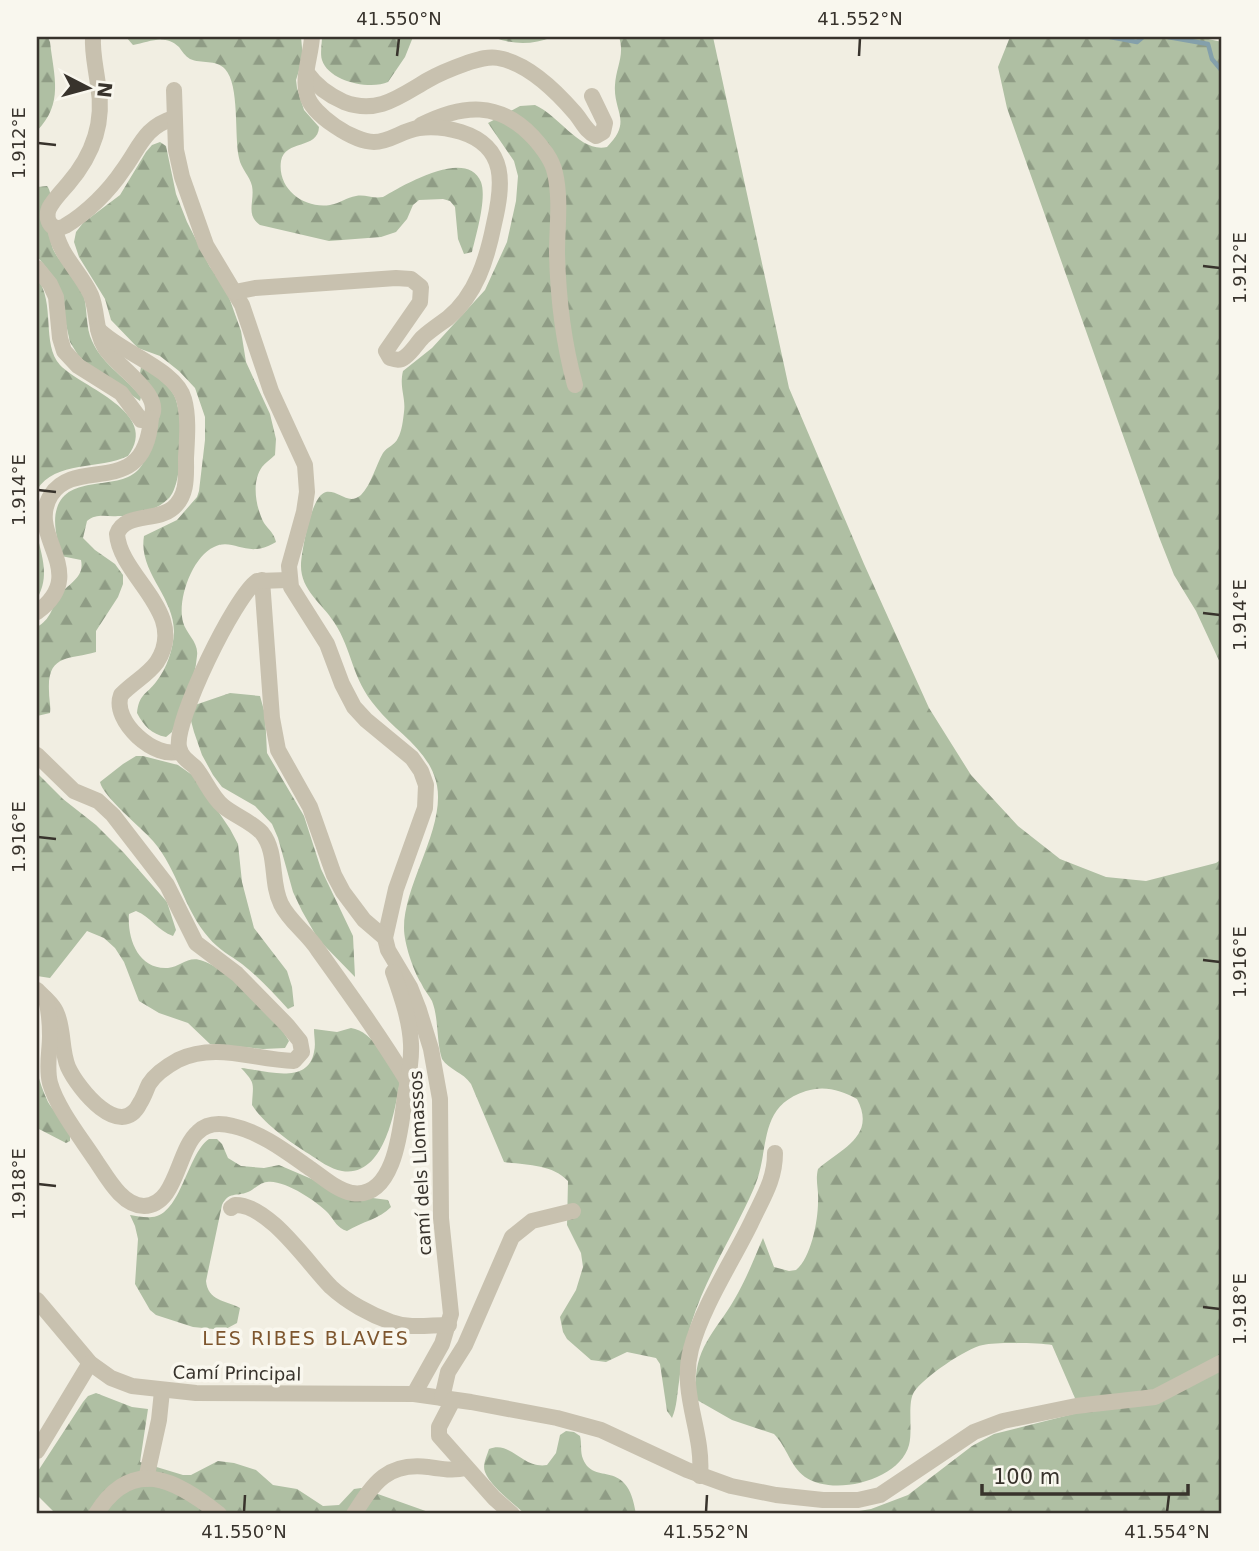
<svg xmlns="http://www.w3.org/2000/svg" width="1259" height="1551" viewBox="0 0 1259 1551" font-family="'DejaVu Sans',sans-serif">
<defs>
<pattern id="forest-firs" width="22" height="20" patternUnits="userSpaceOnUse" patternTransform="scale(1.75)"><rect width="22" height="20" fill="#afbfa3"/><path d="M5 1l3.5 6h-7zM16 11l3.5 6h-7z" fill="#8f9c85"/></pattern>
</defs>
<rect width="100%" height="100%" fill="#f1eee2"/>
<g fill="url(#forest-firs)">
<path d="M37,37H48L50,42C54,77 64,103 37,131Z"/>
<path d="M126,37H301L303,58L296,80L297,88L304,110L319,127C318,150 285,139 281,161C277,189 304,209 330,205C339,204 347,197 356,196C365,194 373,199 383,197C402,186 467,147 481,182C487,198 476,235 472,252L464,254L458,239L455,207L450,201L443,199L419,200L413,205L407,219L396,232L381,237L329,241L260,225C245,215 255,201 252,186C250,176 241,169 239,158C234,136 240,85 225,69C216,59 201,64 190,59C185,56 182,51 179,47C165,33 149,42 133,45Z"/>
<path d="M322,37H413L405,57L388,82C371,90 329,82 322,60C320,54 322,43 322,37Z"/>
<path d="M493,37H552C533,45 512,45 493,37Z"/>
<path d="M619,37H713L789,388L864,564L929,708L971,775L1018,826L1060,859L1106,877L1146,881L1216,863L1222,859V1514H841L871,1509L908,1495L972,1446L994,1434L1081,1412L1052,1345C1039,1343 996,1342 983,1345C966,1348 923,1378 914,1392C907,1403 913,1430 909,1445C900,1480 834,1497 805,1477C790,1466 787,1447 774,1434L732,1420L697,1400C690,1347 716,1334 738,1293C748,1275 755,1256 763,1238L774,1267L789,1271L796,1270C811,1258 818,1221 818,1202C819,1190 815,1181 818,1169C840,1149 877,1137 857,1099C841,1090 824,1085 806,1091C756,1107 771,1150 754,1188C734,1234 706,1276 691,1324C685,1343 681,1362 679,1382C677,1394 677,1407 672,1418L667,1411L660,1364L656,1358L627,1352L606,1362L591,1360L567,1339L563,1332L560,1317L576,1290L583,1267L581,1253L567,1225L568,1181C552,1164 526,1165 504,1162L471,1084C463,1072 449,1070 442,1059C436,1040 439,1019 432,1001C429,995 424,990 421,983C413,970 404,943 404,928C404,880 452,820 434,775C423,746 394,730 376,707C351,678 353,651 334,622C322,603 300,590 301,564C302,550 311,495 326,492C339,490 348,506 361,495C371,485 376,465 383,453C387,447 395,445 398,438C402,431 403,420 404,412C406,397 399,388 403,371L432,348L485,290L507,242L516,201L518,176L514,161L488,123L520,106L535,105C560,116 580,153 607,147C633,121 613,112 615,85C616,67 625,55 619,37Z"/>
<polygon points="1010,37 1199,37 1222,42 1222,667 1196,611 1174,575 1159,537 1007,108 998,67"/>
<path d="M160,142L166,146L176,194L187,222L210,267L225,286L241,331L246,362L270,414L276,439L275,455C271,459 265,463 262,467C251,482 256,508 264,523C269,530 274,533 276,542C247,560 234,537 214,547C192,557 177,600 183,622C186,634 199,642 197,656C195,682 182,707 172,732L166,737C151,734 144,726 137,713C139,694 146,695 156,682C167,668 173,650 174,632C174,596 138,572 144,536L177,520L197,497L199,491L205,440V417L195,388L179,371L160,356L138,348L111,320L105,299L79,257L74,242L76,232L83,223L120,195L146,152L152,145Z"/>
<path d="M47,186C56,196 46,231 53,249C60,264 74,274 81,288C88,303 85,320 90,336C100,364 124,375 141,397L140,401L86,363L78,355L70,342L56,280L37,256V187Z"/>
<path d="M37,278C56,303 41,344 60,365C82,388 161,412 128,456C100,470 55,460 37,490Z"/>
<path d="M141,367C152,373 167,383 174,395C184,414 184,485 168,499C156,511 135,516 118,516C106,517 97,513 87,521L83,538L95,550L115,564L123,575V584L118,597L96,631V652C70,660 47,653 49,691C49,699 51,706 50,713L37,716V627C51,619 51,609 59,596C68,583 85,578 81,560L61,556C58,541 52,523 57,508C68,474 116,491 137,471C142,467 145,459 148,453C166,416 155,407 140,373Z"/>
<path d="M37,534C42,558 50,576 37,599Z"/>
<polygon points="230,693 260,696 265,714 267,753 304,816 321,869 353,936 355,977 318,939 302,911 293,892 278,838 272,824 255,806 222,787 213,775 202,755 194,732 190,717 195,705"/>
<path d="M136,756H143L178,765L195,777L230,829L238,844L242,882L254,928L287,971L292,987L294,1006L288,1009C273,993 260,978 242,964C231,956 218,949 209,938C184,910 178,870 153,841C141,827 103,797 100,782L123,764Z"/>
<path d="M37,773L63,799L96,825L124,853L167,902L176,930L173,936C158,931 151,917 136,911L129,914C127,938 138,970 168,968C181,967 188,955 203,961C228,969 277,1019 289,1041L285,1048L263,1049L210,1044L188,1023L159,1013L139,1001L124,962L115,948L104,938L87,931L50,978L37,976Z"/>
<path d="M351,1028C374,1031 388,1064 400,1081C395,1111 384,1178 342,1171C330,1169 320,1161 309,1154C291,1143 263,1123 252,1105C253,1083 256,1084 241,1068C264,1070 308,1086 314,1052C316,1044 314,1037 314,1029L337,1032Z"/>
<path d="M37,1069C39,1081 43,1091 48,1102C56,1116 72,1123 70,1141L66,1143L37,1128Z"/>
<path d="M209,1139H217L222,1144L228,1158L241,1166L264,1168L279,1165L314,1180L365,1197L388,1200L391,1207C380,1219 361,1222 347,1231C337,1228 335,1221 328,1213C317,1201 283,1179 267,1182C259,1183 255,1189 248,1192C236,1197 229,1191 222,1205L206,1281C208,1301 225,1300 240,1308L237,1323L224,1330L193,1327L156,1315L150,1310L135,1284L138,1239L135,1226L130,1215C137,1216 145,1218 152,1217C181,1215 187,1154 209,1139Z"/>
<polygon points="96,1393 132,1407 148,1409 140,1462 183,1475 191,1475 218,1461 234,1463 256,1470 273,1485 297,1489 323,1506 339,1505 354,1489 361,1488 434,1514 56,1514 37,1495 38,1471 83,1402 88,1396"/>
<path d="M566,1431L574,1432L580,1436C582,1444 580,1452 583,1459C594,1487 628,1456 636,1514H525C513,1503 491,1487 485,1472C482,1465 487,1456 489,1449C511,1440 522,1469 547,1465L556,1453L560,1435Z"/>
</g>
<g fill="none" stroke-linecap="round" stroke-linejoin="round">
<g stroke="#84a0ab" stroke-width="4.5">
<polyline points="1110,37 1137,42 1143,37"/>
<polyline points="1168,37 1208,44 1212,59 1222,71"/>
</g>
<g stroke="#c8c1af" stroke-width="16">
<path d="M93,37C92,53 96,68 98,85C105,123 93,155 68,184C62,191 56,197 51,205C43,216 50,234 65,226C87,213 109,191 123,170C140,147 144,127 174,118"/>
<path d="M307,73C317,87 328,95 344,102C378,115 400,96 428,80C440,73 453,68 467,63C477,60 487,56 498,58C528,63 556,91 575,113C582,121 586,132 596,136L603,132L605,123L592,96"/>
<polyline points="174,90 176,150 182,177 206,245 242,305 271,391 305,465 307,492 304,512 289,566 291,587 327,644 342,684 354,707 366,720 412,758 421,771 426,785 425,808 396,889 385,938 388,950 410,987 419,1010 431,1049 440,1099 441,1218 451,1314 442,1344 414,1394"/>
<path d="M421,125C463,104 499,101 533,137C542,147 552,159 555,173C561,199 557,227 557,253C558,298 563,341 575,385"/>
<path d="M37,268L50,284L56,297L60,338L64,351L78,366L121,393L141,420H149C168,397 117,367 105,348C95,332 98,312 91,295C80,271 59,255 55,228"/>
<path d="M235,292L255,288L396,278L411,279L421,287L420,302L386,351L390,358C396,360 400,361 405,357C412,352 417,343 423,337C431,330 440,324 448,318C476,295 487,259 494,224C503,185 508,147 461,132C448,128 433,126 419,128C403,130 390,142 374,142C354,142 312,115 307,95C302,77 311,55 312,37"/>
<path d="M98,329C121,353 176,369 184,399C189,417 187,439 186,458C186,476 188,495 173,508C157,522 125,512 117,534C120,577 189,613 157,662C148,675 132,683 121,695C111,721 156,761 180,751"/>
<polyline points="262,580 272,718 278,750 310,807 334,875 343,892 364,920 385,938"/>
<path d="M289,580L257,581C235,596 174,721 179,747C181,757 188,761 195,767C205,779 211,796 223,806C235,816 251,821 262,833C278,853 270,882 281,904C289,921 308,934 318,950C349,993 380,1036 408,1082"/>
<path d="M37,612C92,572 25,536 51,495C77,455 145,501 151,418"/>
<path d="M37,755L74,791L98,801L113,815L167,885L196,943L237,974L287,1025L300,1041L302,1052L294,1061C254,1060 216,1042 178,1060C167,1066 156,1073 149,1084C146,1090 144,1097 140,1103C121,1142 78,1089 68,1067C61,1050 64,1031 57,1014C54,1005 44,997 37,990"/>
<path d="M46,999C49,1011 50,1023 50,1036C50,1051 46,1067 50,1083C57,1108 81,1138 96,1161C107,1177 122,1206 144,1206C177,1205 177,1150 198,1132C207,1123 221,1123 233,1126C261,1132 288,1153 311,1169C324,1178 337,1190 352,1193C396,1200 401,1124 405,1096C408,1079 412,1062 411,1044C410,1020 401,995 393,972"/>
<path d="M231,1208L235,1205C269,1204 309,1265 331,1287C347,1302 371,1315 391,1322C410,1329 429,1325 449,1325"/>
<polyline points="37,1300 90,1363 111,1378 132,1386 196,1393 414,1394 471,1402 557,1418 601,1430 687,1470 731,1486 776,1495 823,1500 858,1500 880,1495 974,1432 1003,1421 1076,1406 1155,1397 1222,1362"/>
<polyline points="442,1398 448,1372 465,1345 512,1237 532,1221 573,1211"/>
<polyline points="453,1400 439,1427 439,1436 494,1498 512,1514"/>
<polyline points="37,1451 90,1363"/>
<path d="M700,1476C704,1431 679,1395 691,1349C702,1307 732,1262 751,1223C762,1199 775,1181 775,1153"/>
<polyline points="146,1479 159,1420 162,1391"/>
<path d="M96,1514C132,1456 175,1479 219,1514"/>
<path d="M354,1514C374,1483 387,1462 428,1467C441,1469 453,1471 466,1468"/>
</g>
</g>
<path fill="none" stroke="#38332c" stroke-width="2.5" d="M397,56L399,38M859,56L860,38M38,143L56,145M1203,266L1220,268M38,490L56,492M1203,613L1220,615M38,837L56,839M1203,960L1220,962M38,1184L56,1186M1203,1307L1220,1309M244,1512L245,1495M706,1512L707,1495M1167,1512L1169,1495"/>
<g text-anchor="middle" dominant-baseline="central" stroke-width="7" stroke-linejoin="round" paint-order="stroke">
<g font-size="18" fill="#38332c" stroke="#f9f7ee">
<text transform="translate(420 1163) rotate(-93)">camí dels Llomassos</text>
<text transform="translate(237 1373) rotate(1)">Camí Principal</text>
</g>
<g font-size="19" letter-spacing="2" fill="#7e562e" stroke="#f9f7ee">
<text x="306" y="1338">LES RIBES BLAVES</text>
</g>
</g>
<rect width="1259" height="1551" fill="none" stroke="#f9f7ee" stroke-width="77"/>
<g transform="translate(88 88) rotate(96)" stroke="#f9f7ee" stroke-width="5" paint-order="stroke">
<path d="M0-5L12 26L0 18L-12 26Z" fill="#38332c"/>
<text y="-10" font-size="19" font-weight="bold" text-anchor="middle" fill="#38332c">N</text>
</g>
<path d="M982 1484v10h206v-10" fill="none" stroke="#38332c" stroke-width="3.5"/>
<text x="993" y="1484" font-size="21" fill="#38332c" stroke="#f9f7ee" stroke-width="5" paint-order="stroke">100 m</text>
<rect x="38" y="38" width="1182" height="1474" fill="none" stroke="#38332c" stroke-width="2.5"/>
<g font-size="18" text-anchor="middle" fill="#38332c">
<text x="399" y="25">41.550°N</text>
<text x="860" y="25">41.552°N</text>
<text transform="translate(19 143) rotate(-90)" y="6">1.912°E</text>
<text transform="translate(1240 268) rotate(-90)" y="6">1.912°E</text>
<text transform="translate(19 490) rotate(-90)" y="6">1.914°E</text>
<text transform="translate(1240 615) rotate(-90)" y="6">1.914°E</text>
<text transform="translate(19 837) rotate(-90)" y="6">1.916°E</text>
<text transform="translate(1240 962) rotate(-90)" y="6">1.916°E</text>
<text transform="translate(19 1184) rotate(-90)" y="6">1.918°E</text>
<text transform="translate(1240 1309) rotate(-90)" y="6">1.918°E</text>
<text x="244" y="1538">41.550°N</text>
<text x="706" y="1538">41.552°N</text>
<text x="1167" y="1538">41.554°N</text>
</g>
</svg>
